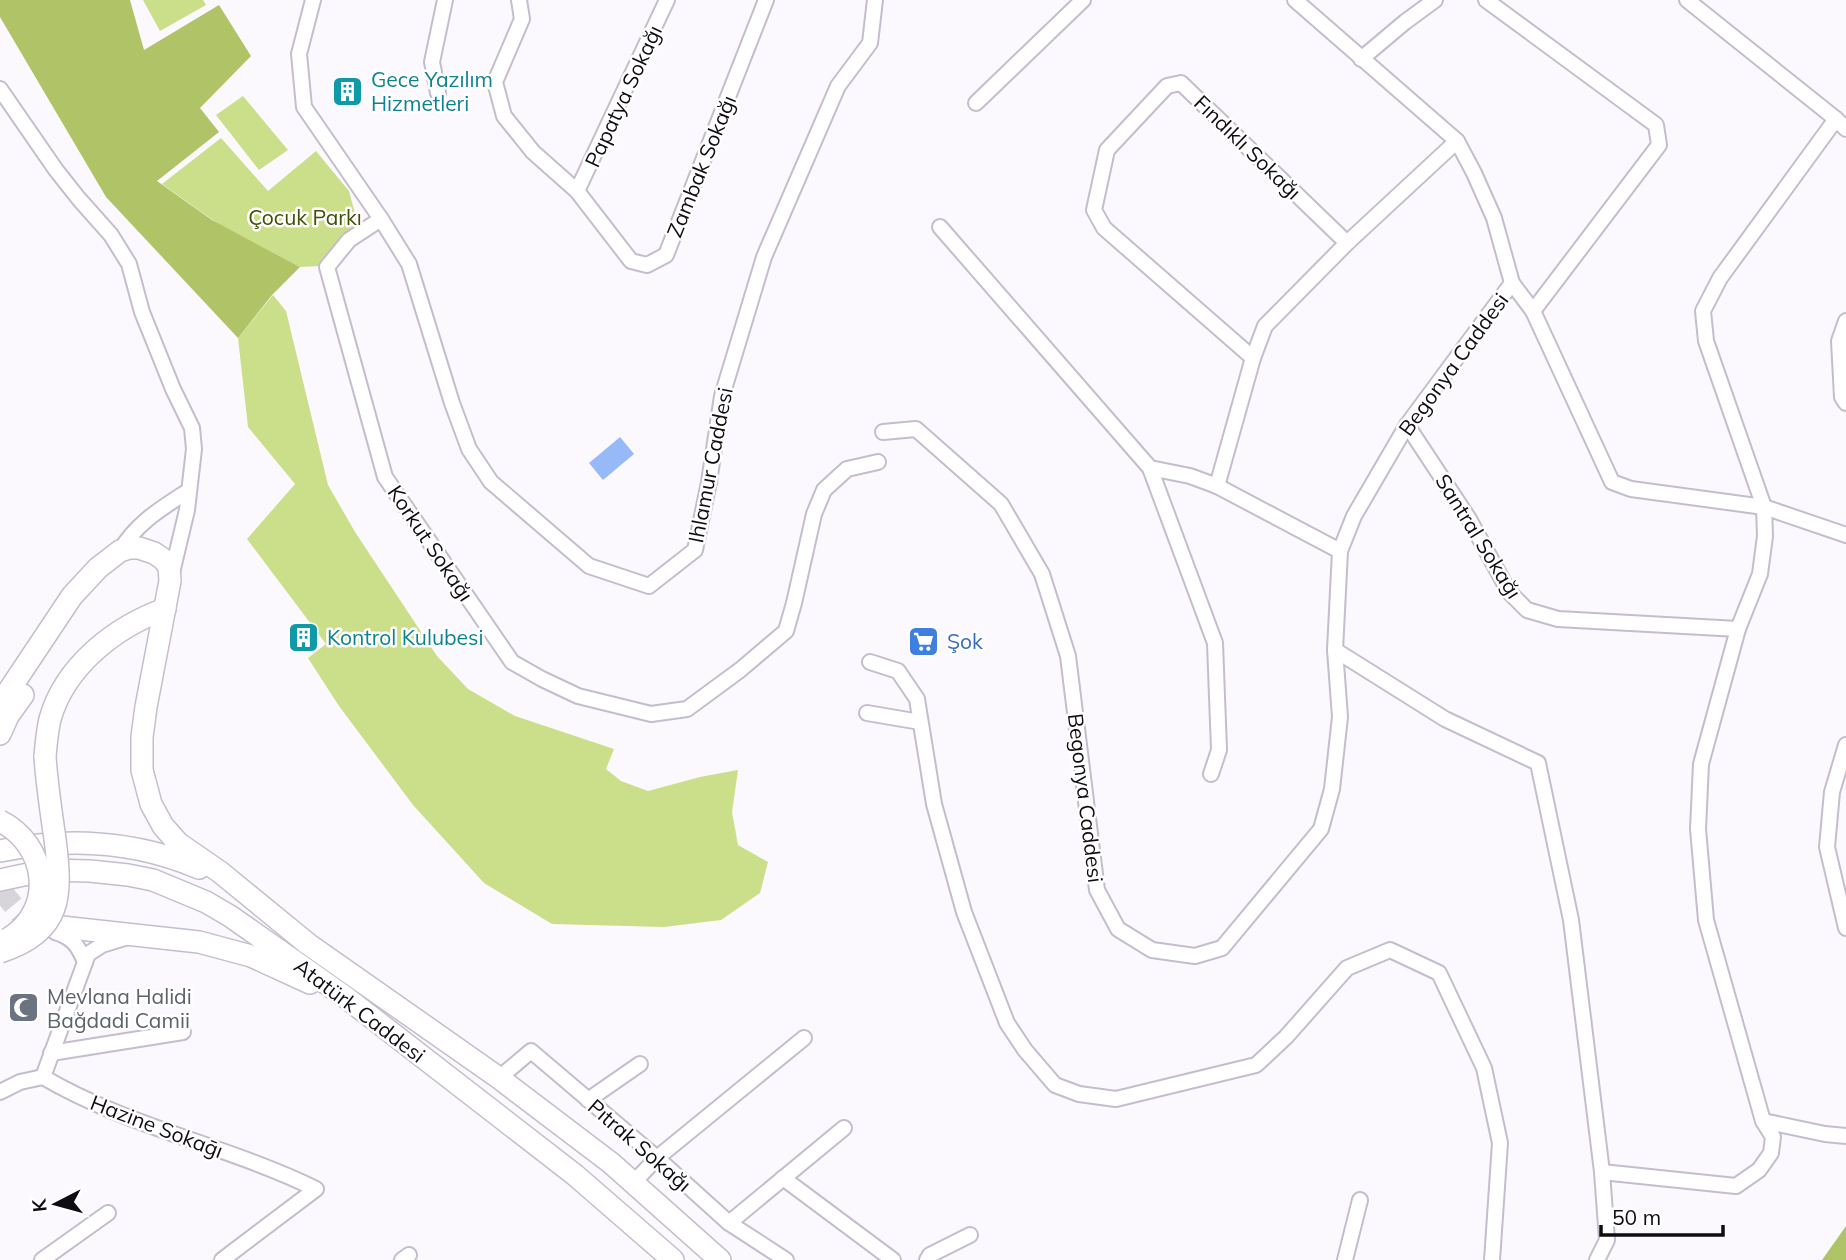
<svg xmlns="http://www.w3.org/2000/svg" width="1846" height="1260" viewBox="0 0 1846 1260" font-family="Mulish,sans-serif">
<rect width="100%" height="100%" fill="#fbf9fd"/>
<g fill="#cbde89">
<polygon points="143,0 203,0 206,5 160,31"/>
<polygon points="243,96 288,150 259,170 216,115"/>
<polygon points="221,138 268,191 316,151 349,191 358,225 334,250 322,266 300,267 217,223 162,184"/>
<polygon points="273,295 286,311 328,485 355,532 437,656 468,689 515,716 614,749 606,769 621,781 648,791 700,777 738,770 732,812 738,845 768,862 760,893 721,920 664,927 552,924 484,883 413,805 339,706 308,658 326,644 247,539 295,484 248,427 238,338"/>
</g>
<g fill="#b0c367">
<polygon points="0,0 130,0 144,50 219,5 251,56 200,108 219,132 157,181 212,220 300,267 272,295 238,338 106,197 0,17"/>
<polygon points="1846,1226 1846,1260 1822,1260"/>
</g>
<polygon fill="#97b9f7" points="620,437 634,454 603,480 589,463"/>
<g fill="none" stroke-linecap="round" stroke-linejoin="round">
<polyline stroke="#d8d5da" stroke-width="21" stroke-dasharray="21 10" stroke-linecap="butt" points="0,889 23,917 34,924"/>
<defs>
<g id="street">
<polyline points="313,0 299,54 304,107 381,219 409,264 452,403 469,449 491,482 589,566 649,586 695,550 709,482 722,396 764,257 838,86 870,43 875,0"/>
<polyline points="519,0 522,19 495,82 504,116 533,152 577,191 631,261 647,265 666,255 766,0"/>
<polyline points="1295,0 1457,141 1474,173 1494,218 1512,283 1533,311 1612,482 1631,489 1764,507 1846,535"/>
<polyline points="1486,0 1656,125 1659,145 1533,311"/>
<polyline points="1687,0 1836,119 1846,129"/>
<polyline points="1361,59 1405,22 1435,0"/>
<polyline points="0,89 56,170 79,199 111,235 129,264 142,312 173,389 192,428 194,449 187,510 171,577"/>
<polyline points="438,93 432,62 445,0"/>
<polyline points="976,103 1083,0"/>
<polyline points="577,191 667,0"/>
<polyline points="381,219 349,240 327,267 385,477 512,662 542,679 578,696 651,714 687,709 740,670 786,631 794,603 814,514 824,490 847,469 878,462"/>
<polyline points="940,227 1150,468 1190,476 1217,486 1340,551"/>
<polyline points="1846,321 1839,341 1842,397 1846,403"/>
<polyline points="1253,358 1104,228 1094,210 1107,150 1167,86 1181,83 1347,243"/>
<polyline points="1407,425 1469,519 1509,592 1527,610 1558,619 1738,629"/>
<polyline points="883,432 916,429 1001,504 1042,574 1068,656 1097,890 1118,929 1152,950 1195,956 1222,948 1321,829 1332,789 1340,717 1335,650 1340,551 1354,516 1407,425 1512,283"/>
<polyline points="1150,468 1215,643 1219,750 1211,774"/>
<polyline points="1217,486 1253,358 1265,326 1347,243 1457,141"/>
<path d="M120,551C136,523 162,508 188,491"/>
<polyline points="1335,650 1445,719 1538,763 1571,920 1602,1172 1607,1240 1597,1260"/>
<polyline points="870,662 898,671 917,699 934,804 964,912 1007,1023 1025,1050 1055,1085 1079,1094 1116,1099 1256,1065 1286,1037 1347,968 1390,950 1439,973 1484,1068 1500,1143 1492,1260"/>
<polyline points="867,713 920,722"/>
<polyline points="1846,745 1832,792 1827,847 1846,928"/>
<path d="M55,932C72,937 78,945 85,962"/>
<polyline points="51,1053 183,1032"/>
<polyline points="43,1077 88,954 102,945 128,937"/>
<polyline points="499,1078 531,1051 657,1158 729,1223 786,1260"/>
<path d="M0,1092L20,1082L43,1077C128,1127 228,1146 316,1189L222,1260"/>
<polyline points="588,1100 640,1064"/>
<polyline points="1763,1121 1825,1134 1846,1136"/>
<polyline points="1602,1172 1736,1186 1759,1170 1771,1153 1773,1137 1763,1121 1706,920 1698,829 1701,764 1738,629 1760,574 1765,536 1764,507 1706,341 1703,311 1720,278 1836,119"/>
<polyline points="783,1178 893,1260"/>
<polyline points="633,1183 657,1158 804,1038"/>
<polyline points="729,1223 844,1128"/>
<polyline points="42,1260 108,1213"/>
<polyline points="402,1260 409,1255"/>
<polyline points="927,1260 930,1255 970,1235"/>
<polyline points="1345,1260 1360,1200"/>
</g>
<g id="primary">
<polyline points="0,704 72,596 98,568 120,551 129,548 139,548 154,553 163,559 169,567 170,581 146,707 142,737 142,770 151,804 163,826 178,843 220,872 308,944 499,1078 611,1163 720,1260"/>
<polyline points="0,734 8,716 23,695"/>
<path d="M45,757C46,744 47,732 50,719C65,666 115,627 165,609"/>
<path d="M0,851C67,837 136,841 199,868"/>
<polyline points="0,880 47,870 90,871 128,875 153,880 206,902 230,916 344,996 575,1175 673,1260"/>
<polyline points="34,924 199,942 251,956 310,983"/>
</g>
</defs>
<use href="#street" stroke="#c5bdce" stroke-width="18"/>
<use href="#primary" stroke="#c5bdce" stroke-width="24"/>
<use href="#street" stroke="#fff" stroke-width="14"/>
<use href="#primary" stroke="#fff" stroke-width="21"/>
<defs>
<g id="primary-bridge">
<path d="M0,821C48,845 56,910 8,939"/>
<path d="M0,952C63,932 62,895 55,839C51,812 47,785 45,757"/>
</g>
</defs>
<use href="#primary-bridge" stroke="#c5bdce" stroke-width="24" stroke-linecap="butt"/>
<use href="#primary-bridge" stroke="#fff" stroke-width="21"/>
</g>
<defs>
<symbol id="building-square" viewBox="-11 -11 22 22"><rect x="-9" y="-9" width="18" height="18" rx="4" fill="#0f9aa8" stroke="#fff"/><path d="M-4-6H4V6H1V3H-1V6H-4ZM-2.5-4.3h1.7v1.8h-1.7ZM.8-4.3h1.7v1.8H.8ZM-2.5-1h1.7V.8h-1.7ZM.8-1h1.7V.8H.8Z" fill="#fff"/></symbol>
<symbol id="supermarket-square" viewBox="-11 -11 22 22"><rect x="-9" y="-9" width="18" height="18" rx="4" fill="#3f7fe0" stroke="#fff"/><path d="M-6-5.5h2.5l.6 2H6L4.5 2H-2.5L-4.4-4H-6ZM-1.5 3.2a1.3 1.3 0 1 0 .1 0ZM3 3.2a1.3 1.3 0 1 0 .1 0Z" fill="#fff"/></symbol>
<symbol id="mosque-square" viewBox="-11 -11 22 22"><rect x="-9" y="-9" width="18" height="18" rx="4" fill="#6b7280" stroke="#fff"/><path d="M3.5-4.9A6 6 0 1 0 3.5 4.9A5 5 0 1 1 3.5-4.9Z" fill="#fff"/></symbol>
</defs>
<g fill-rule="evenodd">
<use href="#building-square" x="330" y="74" width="35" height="35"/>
<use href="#building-square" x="286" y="620" width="35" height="35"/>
<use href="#supermarket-square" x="906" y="624" width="35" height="35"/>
<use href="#mosque-square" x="6" y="990" width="35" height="35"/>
</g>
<g text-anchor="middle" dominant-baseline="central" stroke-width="5" stroke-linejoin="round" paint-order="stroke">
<g font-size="21" fill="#0d838f" stroke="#fff" text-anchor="start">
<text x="371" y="79">Gece Yazılım<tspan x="371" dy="24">Hizmetleri</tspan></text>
<text x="327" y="637">Kontrol Kulubesi</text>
</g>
<g font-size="21" fill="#0f0c12" stroke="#fff">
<text transform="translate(623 96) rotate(-65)">Papatya Sokağı</text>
<text transform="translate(1248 147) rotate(44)">Fındıklı Sokağı</text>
<text transform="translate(701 166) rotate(-68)">Zambak Sokağı</text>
<text transform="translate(1453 364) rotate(-54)">Begonya Caddesi</text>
<text transform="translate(710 465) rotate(-79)">Ihlamur Caddesi</text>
<text transform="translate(1479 536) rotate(58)">Santral Sokağı</text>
<text transform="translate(431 543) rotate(56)">Korkut Sokağı</text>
<text transform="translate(1086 798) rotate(83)">Begonya Caddesi</text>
<text transform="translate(360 1010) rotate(37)">Atatürk Caddesi</text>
<text transform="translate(157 1126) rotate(21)">Hazine Sokaḡı</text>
<text transform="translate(640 1145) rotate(41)">Pıtrak Sokağı</text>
</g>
<g font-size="21" fill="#424e05" stroke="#fff">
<text x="305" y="217">Çocuk Parkı</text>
</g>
<g font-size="21" fill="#366cbe" stroke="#fff" text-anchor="start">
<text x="947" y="641">Şok</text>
</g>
<g font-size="21" fill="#5b616d" stroke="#fff" text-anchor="start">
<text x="47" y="996">Mevlana Halidi<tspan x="47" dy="24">Bağdadi Camii</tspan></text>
</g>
</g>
<g transform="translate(56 1204) rotate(264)" stroke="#ffffff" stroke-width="5" paint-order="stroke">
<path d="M0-5L12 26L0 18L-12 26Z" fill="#0f0c12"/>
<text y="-10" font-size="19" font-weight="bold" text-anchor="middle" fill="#0f0c12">K</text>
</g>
<path d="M1601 1225v10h122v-10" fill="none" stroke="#0f0c12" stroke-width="3.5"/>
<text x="1612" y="1225" font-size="21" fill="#0f0c12" stroke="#ffffff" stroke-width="5" paint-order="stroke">50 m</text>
</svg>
